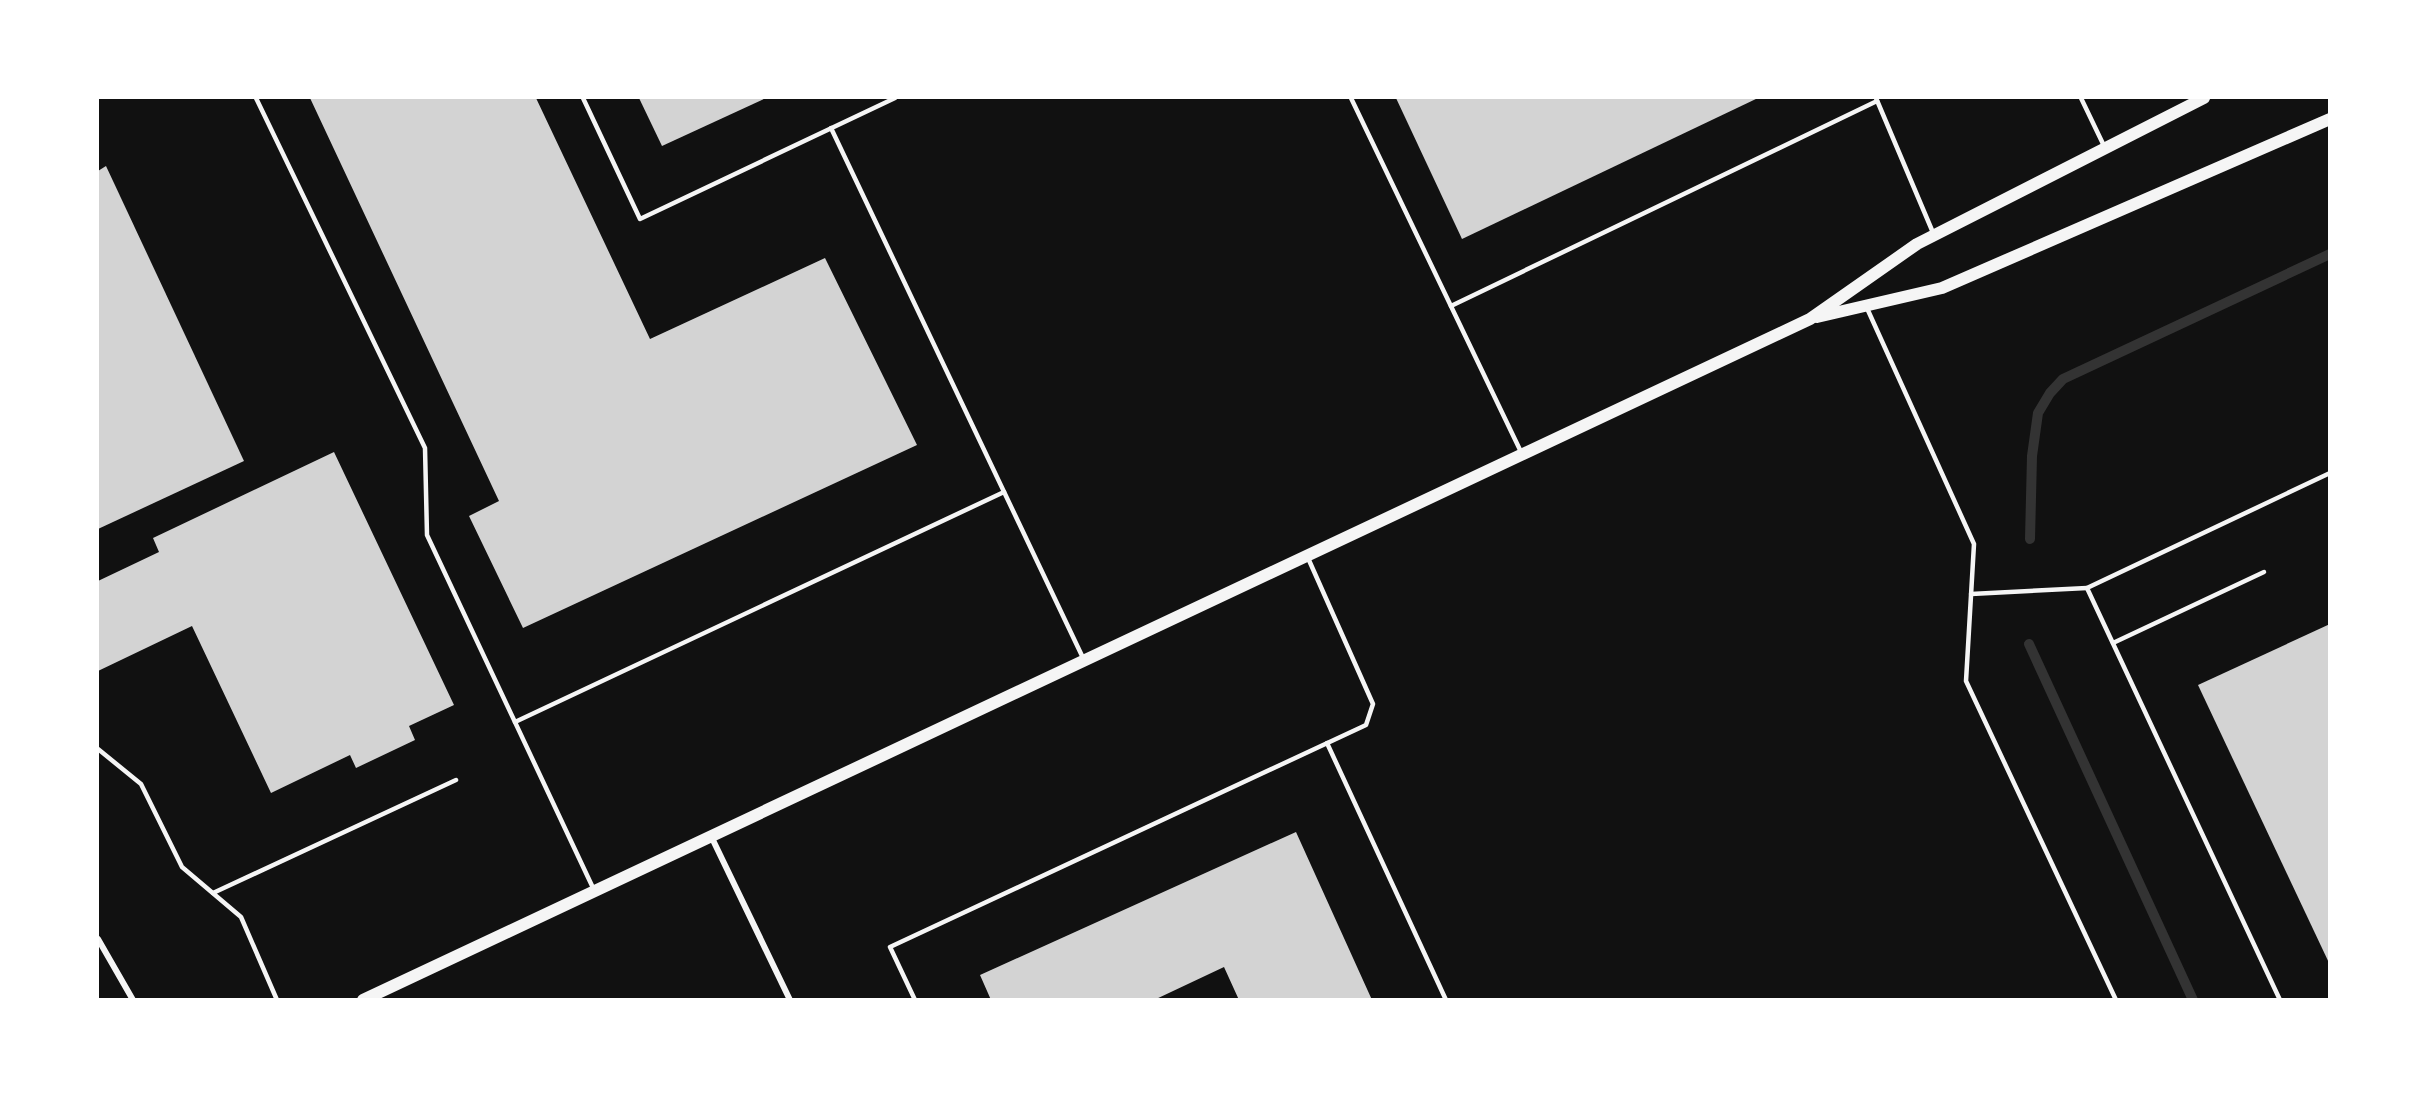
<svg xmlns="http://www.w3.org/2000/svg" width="2427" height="1097" viewBox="0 0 2427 1097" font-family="Poppins,sans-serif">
<rect width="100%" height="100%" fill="#111"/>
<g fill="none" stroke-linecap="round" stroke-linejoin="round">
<g stroke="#333" stroke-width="10">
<polyline points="2030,539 2032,456 2038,413 2050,393 2063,379 2330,254"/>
<polyline points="2029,644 2193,1000"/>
</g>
</g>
<g fill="#d3d3d3">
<polygon points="310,98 536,98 650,339 825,258 917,445 523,628 469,516 499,501"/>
<polygon points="639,98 766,98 662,146"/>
<polygon points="1396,98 1758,98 1462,239"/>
<polygon points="106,166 244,461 98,529 98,171"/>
<polygon points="334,452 454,705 409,726 415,740 356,768 350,755 271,793 192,626 98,671 98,581 159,552 153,538"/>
<polygon points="2330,624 2330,965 2198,685"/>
<polygon points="1296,832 1372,1000 1239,1000 1224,967 1154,1000 991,1000 980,975"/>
</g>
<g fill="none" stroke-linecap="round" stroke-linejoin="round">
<g stroke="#f5f5f5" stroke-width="4.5">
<polyline points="256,98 425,448 427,535 594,890"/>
<polyline points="583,98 640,219 895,98"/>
<polyline points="1351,98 1522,454"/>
<polyline points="1876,98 1934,235"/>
<polyline points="2081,98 2105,148"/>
<polyline points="831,128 1084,660"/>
<polyline points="1451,306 1877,101"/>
<polyline points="1866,306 1974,544 1966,681 2116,1000"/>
<polyline points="1971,594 2087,588"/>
<polyline points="2113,643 2264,572"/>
<polyline points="515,722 1004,492"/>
<polyline points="1327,743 1446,1000"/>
<polyline points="98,749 141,784 182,867 241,917 277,1000"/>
<polyline points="213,893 456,780"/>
<polyline points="915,1000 890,947 1366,725 1373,704 1308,558"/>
<polyline points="2280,1000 2087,588 2330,473"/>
</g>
<g stroke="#f5f5f5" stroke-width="6">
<polyline points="711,836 790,1000"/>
<polyline points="98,939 133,1000"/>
</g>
<g stroke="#f5f5f5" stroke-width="12">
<polyline points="1817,317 1942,288 2330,119"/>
<polyline points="363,1000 1810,319 1917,244 2204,98"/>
</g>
</g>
<rect width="2427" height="1097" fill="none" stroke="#ffffff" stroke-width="198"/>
</svg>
